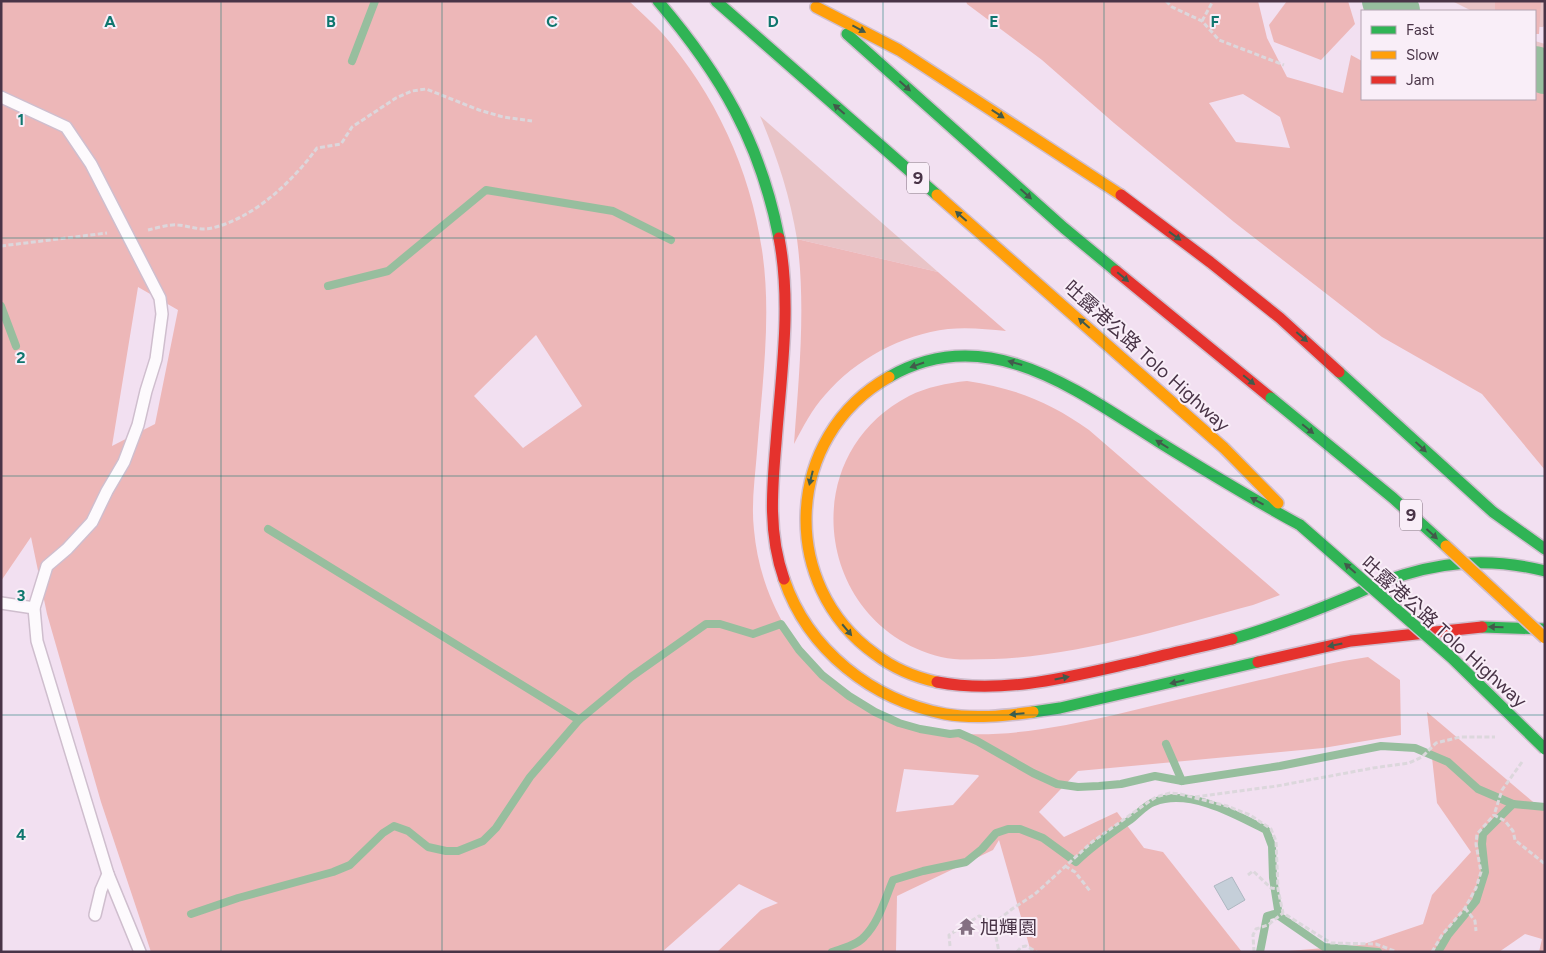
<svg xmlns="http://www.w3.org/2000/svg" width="1546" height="953" viewBox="0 0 1546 953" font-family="Figtree,'Noto Sans TC',sans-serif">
<rect width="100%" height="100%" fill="#f2e0f1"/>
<g fill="#e9c4c7">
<polygon points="1452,1 1545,1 1545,25 1543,27 1535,27 1535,11 1472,11"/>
<polygon points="1535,41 1545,44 1545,62 1535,59"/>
<path d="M760,116L938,272L797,239C790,196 777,156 760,116Z"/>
</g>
<g fill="#edb7b8" fill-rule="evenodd">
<path d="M1,1H629C640,12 652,22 662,33C715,94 750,169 762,250C772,316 762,385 757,452C755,478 751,504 754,530C759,586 785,641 828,678C866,711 914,731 965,734C1016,736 1064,726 1114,715C1162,703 1211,692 1260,680C1296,672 1332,662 1368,657L1400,680L1401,735L1323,748L1078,771L1039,812L1064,837L1117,812L1144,848L1163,852L1242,952H1031L999,840L993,850L897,896L896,952H717L761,910L778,903L739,884L662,952H151L101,802L47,614L31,537L1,581ZM138,287L178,310L155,424L112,446ZM536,335L582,406L523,448L474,396ZM904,769L978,775L979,776L953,805L896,812Z"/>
<path d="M966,1H1258L1267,38L1287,77L1343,93L1351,55L1362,61V99H1535V83L1545,86V470L1482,394L1382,337L1234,222L1114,123L1042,60L967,4ZM1243,94L1280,117L1290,148L1236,142L1209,103Z"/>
<polygon points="1287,1 1348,1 1355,24 1321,60 1274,42 1269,25"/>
<polygon points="1496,1 1541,1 1539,34 1535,34 1535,11 1495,11 1495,2"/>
<path d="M797,239L938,272L1006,331C987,329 967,327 948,329C901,335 856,359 825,395C812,409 803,427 794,444C799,375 806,307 797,239Z"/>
<path d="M967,381C1014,388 1050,402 1089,430L1280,595L1253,605C1171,627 1079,656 994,659C976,659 958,661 941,657C816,626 793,456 909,396C927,387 947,383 967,381Z"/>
<polygon points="1427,712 1545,812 1545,952 1539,952 1542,939 1525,934 1499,952 1276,952 1361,945 1423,924 1432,895 1471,852 1437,803"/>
</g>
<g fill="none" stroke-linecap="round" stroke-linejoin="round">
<g stroke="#97be9e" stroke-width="8">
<polyline points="352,61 375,1"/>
<polyline points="328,286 388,271 486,190 613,211 671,240"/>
<polyline points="1,306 16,346"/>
<polyline points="268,529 579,720"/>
<polyline points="1166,744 1182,781"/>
<polyline points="191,914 238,898 333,872 350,865 383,833 394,826 408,831 428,847 446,851 458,851 483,841 496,828 530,777 579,720 631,677 706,624 720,624 753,634 781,624 799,650 822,675 849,696 875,712 899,723 920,729 950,734 959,733 977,741 1033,773 1057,784 1078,787 1099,786 1121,784 1155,776 1182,781 1280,766 1381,746 1415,748 1448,762 1478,789 1513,804"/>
<path d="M832,952C842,949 857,945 864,937C879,922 885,899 893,880L923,871L966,862L982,849L996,833L1008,829H1020L1043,838L1076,862C1092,846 1111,833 1130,820C1138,814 1145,805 1154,802C1189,788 1235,814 1266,830L1272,846L1273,878L1279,916L1324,947L1378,952"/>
<polyline points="1260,952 1267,916 1274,914 1279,916"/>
<polyline points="1438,952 1448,935 1476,901 1485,872 1482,844 1483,834 1513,804 1545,807"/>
</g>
<g stroke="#97be9e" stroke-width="44">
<polyline points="1384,1 1398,11"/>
<polyline points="1535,68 1545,72"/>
</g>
</g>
<polygon fill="#c5cfd9" stroke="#adb7c1" points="1232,877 1245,900 1228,910 1214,886"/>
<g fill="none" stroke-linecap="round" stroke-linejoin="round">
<defs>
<g id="lane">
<polyline points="1,97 66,127 91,164 160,298 162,314 156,359 146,391 138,425 124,462 107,491 92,522 67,549 47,566 34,608 37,641 108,874 140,952"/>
<polyline points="1,603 34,608"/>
<polyline points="95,915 101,890 108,874"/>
</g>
<g id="fast">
<path d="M658,1C721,75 760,141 779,238"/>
<polyline points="716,1 937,195"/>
<polyline points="847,34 1064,228 1116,271"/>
<polyline points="1339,372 1493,512 1545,549"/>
<path d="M889,377C988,320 1077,391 1159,442C1206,471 1252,499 1300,525"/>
<polyline points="1482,627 1545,629"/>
<path d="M1232,639C1271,628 1307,614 1343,599C1363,591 1382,581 1403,575C1450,560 1498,559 1545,571"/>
<polyline points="1033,712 1060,708 1258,662"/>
</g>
<g id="slow">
<polyline points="816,7 899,50 1121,195"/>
<polyline points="937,195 1224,448 1278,503"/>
<path d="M889,377C784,436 778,585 875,654C893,668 914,677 937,682"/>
<path d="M784,579C808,650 872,700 945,714C974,719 1004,716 1033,712"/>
</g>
<g id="jam">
<polyline points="1121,195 1210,262 1280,318 1339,372"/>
<path d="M779,238C792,305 781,375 776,443C772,489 768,534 784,579"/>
<polyline points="1116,271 1271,398"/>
<polyline points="1258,662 1351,641 1482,627"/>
<path d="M937,682C1005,695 1073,676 1140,661C1171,653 1202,647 1232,639"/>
</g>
</defs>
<use href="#lane" stroke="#cfbece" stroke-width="14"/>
<use href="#fast" stroke="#cfbece" stroke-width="14"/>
<use href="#slow" stroke="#cfbece" stroke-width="14"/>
<use href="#jam" stroke="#cfbece" stroke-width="14"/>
<g stroke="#dcd7dc" stroke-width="3" stroke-dasharray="5 2.5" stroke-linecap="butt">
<polyline points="1166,1 1172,7 1202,21 1219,40 1284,65"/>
<polyline points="1202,21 1213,1"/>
<path d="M148,230C157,228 169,224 178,225C190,226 200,231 212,228C254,218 292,182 317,148L341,144L352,127L396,98L412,91L426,89L479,110L503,117L532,121"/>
<polyline points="1,246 107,233"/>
<polyline points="1522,762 1502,790 1494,815 1505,821 1513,831 1515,840 1545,864"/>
<polyline points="1195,797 1277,786 1373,768 1409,763 1422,757 1436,743 1460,737 1495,737"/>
<polyline points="1065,866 1075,872 1090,891"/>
<polyline points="1248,875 1253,871 1271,888 1278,889"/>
<polyline points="1465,908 1475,921 1476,931"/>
<polyline points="993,922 999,952"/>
<polyline points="950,946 949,935 979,916 993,922 998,920 1012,909 1035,894 1092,842 1147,803 1156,797 1170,793 1180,794 1227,806 1250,815 1271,829 1276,841 1278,889 1283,913 1331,943 1376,944 1397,952"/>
<polyline points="1017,952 1021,947 1026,946 1037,952"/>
<polyline points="1254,952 1253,935 1256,929 1268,925 1283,913"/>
<polyline points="1432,952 1442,935 1465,908 1476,888 1481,872 1476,844 1477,834 1494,815"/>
</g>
<use href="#lane" stroke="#fdfafd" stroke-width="11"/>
<use href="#fast" stroke="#30b455" stroke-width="11"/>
<use href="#slow" stroke="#ff9f0a" stroke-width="11"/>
<use href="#jam" stroke="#e5322d" stroke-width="11"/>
<defs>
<g id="fast-bridge">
<polyline points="1271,398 1393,498 1446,546"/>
<polyline points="1300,525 1452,658 1545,749"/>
</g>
<polyline id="slow-bridge" points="1446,546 1545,638"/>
</defs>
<use href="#fast-bridge" stroke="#cfbece" stroke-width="14" stroke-linecap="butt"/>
<use href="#slow-bridge" stroke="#cfbece" stroke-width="14" stroke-linecap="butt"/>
<use href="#fast-bridge" stroke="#30b455" stroke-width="11"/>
<use href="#slow-bridge" stroke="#ff9f0a" stroke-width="11"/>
</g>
<defs><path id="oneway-solid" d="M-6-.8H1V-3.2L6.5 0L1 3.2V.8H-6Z" transform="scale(1.25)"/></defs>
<g fill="#425a4b">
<use href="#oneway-solid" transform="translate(859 29) rotate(28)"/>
<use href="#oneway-solid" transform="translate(905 86) rotate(42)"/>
<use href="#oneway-solid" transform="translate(839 109) rotate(-139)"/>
<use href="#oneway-solid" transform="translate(998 114) rotate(33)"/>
<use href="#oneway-solid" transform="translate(1026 194) rotate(42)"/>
<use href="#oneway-solid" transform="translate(961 216) rotate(-139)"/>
<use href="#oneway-solid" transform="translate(1175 236) rotate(36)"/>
<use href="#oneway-solid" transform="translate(1123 277) rotate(40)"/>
<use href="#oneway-solid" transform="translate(1084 323) rotate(-139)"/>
<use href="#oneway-solid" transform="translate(1302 337) rotate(41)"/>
<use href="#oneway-solid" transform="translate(1015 363) rotate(-164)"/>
<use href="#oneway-solid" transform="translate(917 365) rotate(161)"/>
<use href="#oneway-solid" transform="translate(1249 380) rotate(39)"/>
<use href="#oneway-solid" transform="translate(1308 429) rotate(39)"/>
<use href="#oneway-solid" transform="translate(1162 444) rotate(-148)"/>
<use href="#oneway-solid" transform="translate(1421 447) rotate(43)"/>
<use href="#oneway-solid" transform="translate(811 478) rotate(104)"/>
<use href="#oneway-solid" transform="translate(1257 501) rotate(-151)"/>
<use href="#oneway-solid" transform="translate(1432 534) rotate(42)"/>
<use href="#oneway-solid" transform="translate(1350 568) rotate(-139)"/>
<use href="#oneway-solid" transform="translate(1496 627) rotate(-178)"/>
<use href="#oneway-solid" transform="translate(847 630) rotate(50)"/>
<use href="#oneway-solid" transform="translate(1335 645) rotate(168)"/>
<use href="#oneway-solid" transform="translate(1062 678) rotate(-11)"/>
<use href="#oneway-solid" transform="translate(1177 682) rotate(167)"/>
<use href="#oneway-solid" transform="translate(1017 714) rotate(175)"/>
</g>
<path fill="none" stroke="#0f766e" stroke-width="1" stroke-opacity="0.55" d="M221,1V952M442,1V952M663,1V952M883,1V952M1104,1V952M1325,1V952M1,238H1545M1,476H1545M1,715H1545"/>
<defs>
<symbol id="temple-bare" viewBox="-9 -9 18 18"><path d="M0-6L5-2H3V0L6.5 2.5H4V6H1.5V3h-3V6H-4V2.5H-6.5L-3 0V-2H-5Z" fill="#847082" stroke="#f9eef8" stroke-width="2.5" paint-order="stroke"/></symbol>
</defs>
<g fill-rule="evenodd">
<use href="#temple-bare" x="954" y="914" width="25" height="25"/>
</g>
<g text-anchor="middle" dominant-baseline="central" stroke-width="4" stroke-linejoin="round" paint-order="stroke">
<g fill="#f9eef8" stroke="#7e6c7c" stroke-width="1">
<rect x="907" y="162.5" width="22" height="31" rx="4"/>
<rect x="1400" y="499.5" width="22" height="31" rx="4"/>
</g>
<g font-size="18" font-weight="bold" fill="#493447">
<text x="918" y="178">9</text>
<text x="1411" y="515">9</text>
</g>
<g font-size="19" fill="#493447" stroke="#f9eef8">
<text transform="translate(1147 356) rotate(42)">吐露港公路 Tolo Highway</text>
<text transform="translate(1444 632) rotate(42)">吐露港公路 Tolo Highway</text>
</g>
<g font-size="19" fill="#493447" stroke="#f9eef8" text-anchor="start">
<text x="980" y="927">旭輝園</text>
</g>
</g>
<g font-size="16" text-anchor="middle" font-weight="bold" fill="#0f766e" stroke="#f9eef8" stroke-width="4" stroke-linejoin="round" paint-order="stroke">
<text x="110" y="27">A</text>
<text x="331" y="27">B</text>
<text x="552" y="27">C</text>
<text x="773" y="27">D</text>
<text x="994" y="27">E</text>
<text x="1215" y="27">F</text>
<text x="21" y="125">1</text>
<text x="21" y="363">2</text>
<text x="21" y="601">3</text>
<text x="21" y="840">4</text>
</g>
<rect width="1546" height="953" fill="none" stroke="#493447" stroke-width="5"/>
<rect x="1361" y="10" width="175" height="90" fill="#f9eef8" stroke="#b3a4b1"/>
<rect x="1371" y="26" width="25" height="8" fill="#30b455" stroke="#b3a4b1"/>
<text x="1406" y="35" font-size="15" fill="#493447">Fast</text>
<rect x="1371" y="51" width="25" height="8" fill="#ff9f0a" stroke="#b3a4b1"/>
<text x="1406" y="60" font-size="15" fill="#493447">Slow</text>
<rect x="1371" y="76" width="25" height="8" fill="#e5322d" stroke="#b3a4b1"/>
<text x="1406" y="85" font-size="15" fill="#493447">Jam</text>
</svg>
